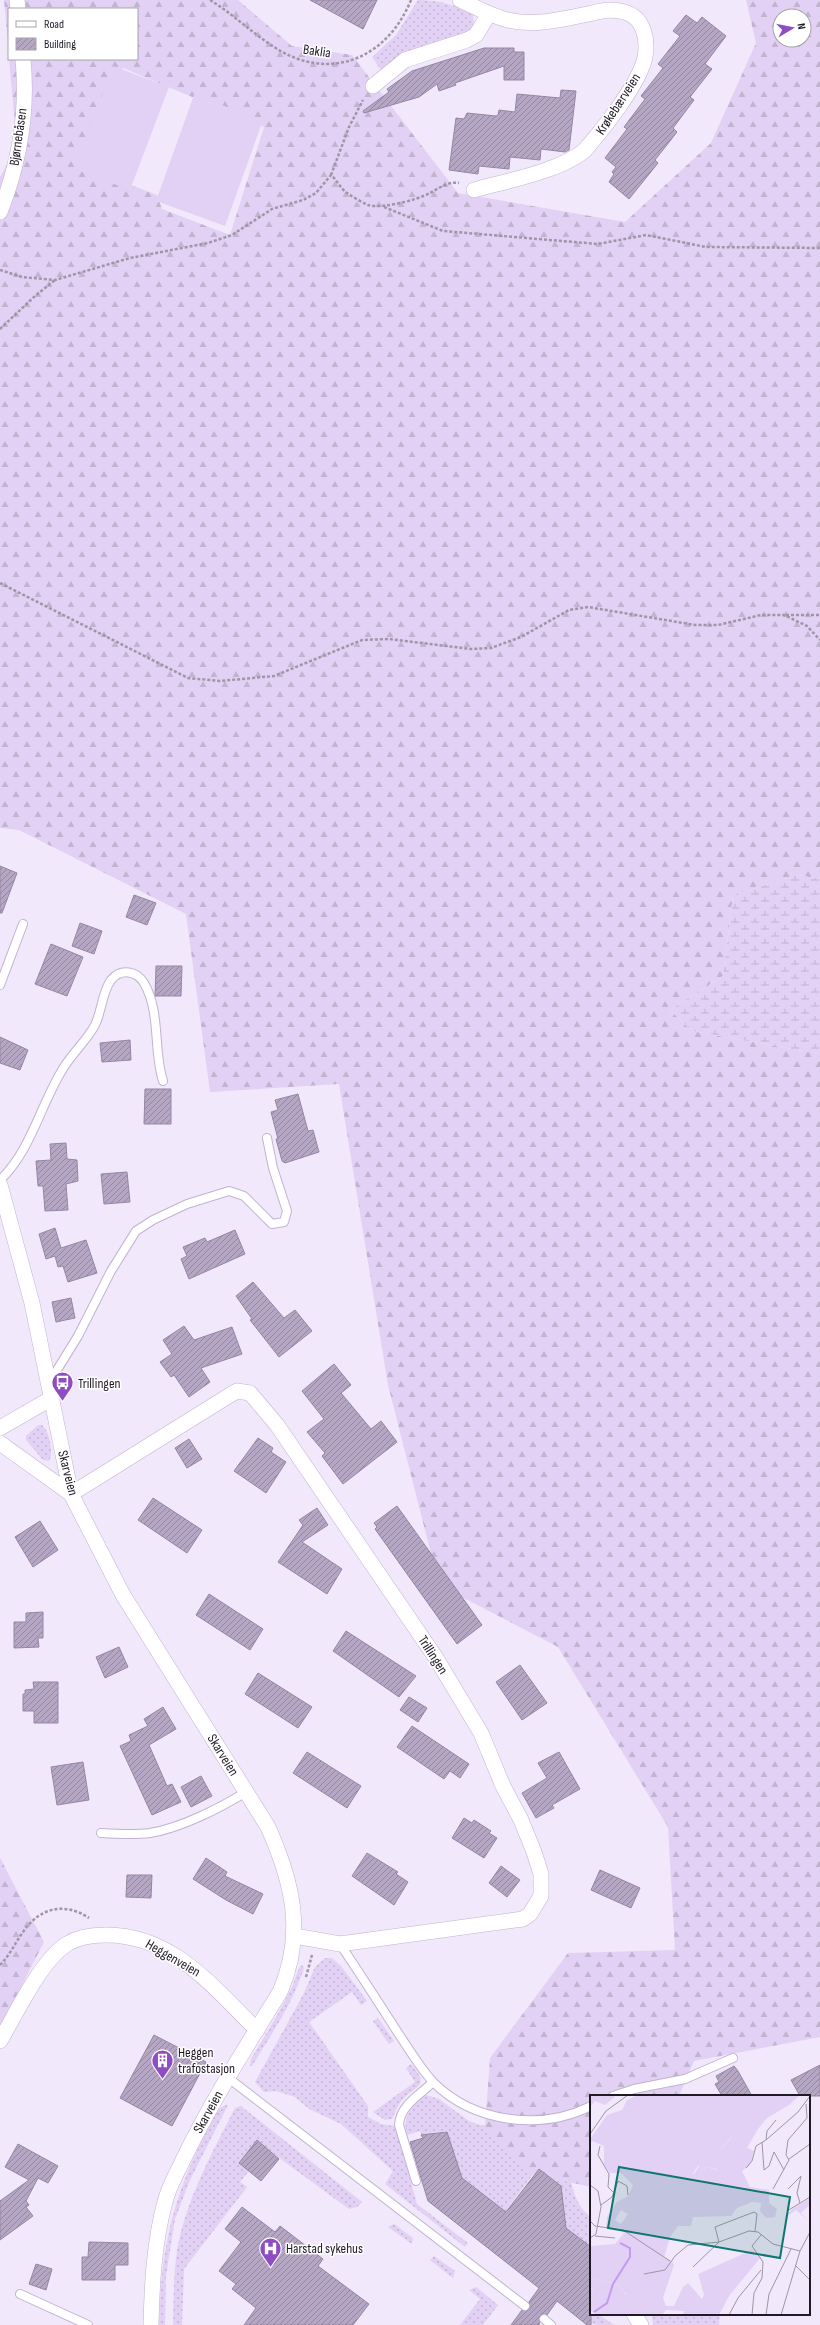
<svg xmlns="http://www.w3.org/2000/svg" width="820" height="2325" viewBox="0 0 820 2325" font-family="'Sofia Sans Condensed',sans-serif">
<defs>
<pattern id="grass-dots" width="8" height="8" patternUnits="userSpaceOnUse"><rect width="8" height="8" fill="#e2d1f4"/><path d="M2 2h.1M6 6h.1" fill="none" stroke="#c2b3d1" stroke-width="1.8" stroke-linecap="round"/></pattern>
<pattern id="forest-firs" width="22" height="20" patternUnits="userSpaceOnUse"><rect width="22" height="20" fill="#e2d1f4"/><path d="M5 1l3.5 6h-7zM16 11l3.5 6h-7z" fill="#c2b3d1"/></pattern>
<pattern id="wetland-marsh" width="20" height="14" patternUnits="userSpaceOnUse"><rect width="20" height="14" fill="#e2d1f4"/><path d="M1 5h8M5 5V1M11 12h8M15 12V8" fill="none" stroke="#c2b3d1"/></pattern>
<pattern id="building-hatch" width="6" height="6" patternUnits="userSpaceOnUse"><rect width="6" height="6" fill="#b5a6c4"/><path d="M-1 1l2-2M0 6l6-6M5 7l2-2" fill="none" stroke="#93869f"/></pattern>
</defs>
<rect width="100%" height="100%" fill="#f1e8fb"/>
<g fill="url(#grass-dots)">
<path d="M418,0C439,0 455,5 473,15L474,28L471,32L381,70L372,57L396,35Z"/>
<path d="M38,1425H42C49,1430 54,1453 49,1461L43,1460L26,1440V1436Z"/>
<polygon points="325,1958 332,1958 341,1966 367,2001 361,2005 352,1992 309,2022 368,2106 368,2117 381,2124 395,2126 417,2204 468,2243 465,2247 385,2184 393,2171 341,2124 309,2109 295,2097 276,2091 264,2092 255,2082 304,1993 315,1967"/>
<path d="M302,1965L304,1968C293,2003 271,2035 252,2066H250L251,2059C265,2035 280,2012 292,1987C295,1981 297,1969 302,1965Z"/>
<polygon points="378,2018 394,2041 389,2044 373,2021"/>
<path d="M411,2064C431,2087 416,2085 402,2100C397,2106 395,2113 392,2119L385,2120L373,2112L415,2082L406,2068Z"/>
<path d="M426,2095L439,2099L469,2121L480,2125H497L570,2177C574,2194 577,2206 591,2217V2249L565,2229L536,2170L505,2212L460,2179L446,2131L421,2135L420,2131L407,2135C402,2116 411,2106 426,2095Z"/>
<path d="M228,2105L190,2180L175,2219L166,2276L165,2325H159C161,2249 172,2200 206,2132C211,2123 217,2105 228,2105Z"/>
<path d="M241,2106L362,2202L357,2207L349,2209L256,2141L239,2163L249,2171L240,2182L247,2187L184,2269L182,2325H173C174,2293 173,2259 182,2228C194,2185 215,2147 235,2108Z"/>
<polygon points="394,2224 413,2238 412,2244 388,2227"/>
<polygon points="434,2256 455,2271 453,2278 430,2260"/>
<polygon points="476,2287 498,2305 483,2325 460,2325 480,2299 469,2290"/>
<polygon points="594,2314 598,2314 614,2325 596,2325 588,2322"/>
<polygon points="652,2314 720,2314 719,2325 653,2325"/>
</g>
<g fill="url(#forest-firs)" fill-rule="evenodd">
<path d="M4,0H238L292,46L352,55L458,193L625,222L711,143L756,43L746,0H820V879L798,875L733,895L723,976L670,1010L692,1031L820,1054V2037L694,2061L679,2096H591V2187L525,2172L485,2127L490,2058L568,1953L675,1950L668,1827L558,1647L439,1585L388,1385L339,1084L210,1092L186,914L19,830L0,828V177L17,147L9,59H137V9H9V54ZM780,16H804V40H780ZM123,68L264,127L230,235L162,209L157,195L81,166Z"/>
<polygon points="0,1858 44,1942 0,2028"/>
</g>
<polygon fill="url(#wetland-marsh)" points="798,875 820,879 820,1054 692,1031 670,1010 723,976 733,895"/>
<g fill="#e2d1f4">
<polygon points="113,66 169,87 130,190 74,169"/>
<polygon points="194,95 263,120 225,226 156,201"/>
</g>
<g fill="url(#building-hatch)" stroke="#9587a3">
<polygon points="310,0 377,0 363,29"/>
<polygon points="686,15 697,23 702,17 726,36 705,64 712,69 690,97 694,100 673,128 677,132 655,160 658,163 629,199 609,182 614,174 612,172 616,167 605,158 627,129 624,127 645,99 641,96 663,68 658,64 680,36 673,31"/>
<polygon points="484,48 514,48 514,52 524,52 524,80 504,80 504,66 455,83 456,85 439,91 437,84 419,97 364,113 363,111 389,92 387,89 412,71"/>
<polygon points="561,90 576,91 569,150 565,152 541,149 540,160 510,157 509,169 479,166 478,174 449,170 456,118 464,119 467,113 496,116 498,115 499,110 515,112 517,94 560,98"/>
<polygon points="0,866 17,873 2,913 0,913"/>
<polygon points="134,895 156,903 147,925 126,917"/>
<polygon points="80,923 102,931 94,954 72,946"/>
<polygon points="51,944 83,957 67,996 35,984"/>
<polygon points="156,966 182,966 181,996 155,996"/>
<polygon points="0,1037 28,1050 20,1070 0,1063"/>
<polygon points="130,1040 131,1060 102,1062 100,1043"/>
<polygon points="145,1089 171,1089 171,1124 144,1124"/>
<polygon points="298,1094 308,1131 313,1130 319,1152 285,1163 282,1161 276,1139 278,1139 271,1112 278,1110 275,1100"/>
<polygon points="66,1143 67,1159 77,1160 78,1181 66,1184 68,1210 45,1211 43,1186 38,1186 36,1161 51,1160 50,1144"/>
<polygon points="127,1172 130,1202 104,1204 101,1174"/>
<polygon points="55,1228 61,1248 86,1240 97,1273 68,1282 63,1266 58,1267 55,1256 46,1259 39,1234"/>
<polygon points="235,1230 245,1254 189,1279 181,1259 187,1256 183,1247 205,1238 207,1242"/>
<polygon points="253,1282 284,1318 295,1310 312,1331 279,1357 250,1320 252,1319 236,1296"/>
<polygon points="71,1298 75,1318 56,1322 52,1302"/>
<polygon points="184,1326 194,1340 232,1327 242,1354 201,1368 210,1382 189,1397 174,1375 171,1377 160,1362 172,1354 163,1340"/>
<polygon points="334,1364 351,1385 341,1393 371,1429 381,1421 397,1442 343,1484 322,1456 325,1453 307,1432 324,1419 302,1391"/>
<polygon points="258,1438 273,1448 271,1452 286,1462 266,1493 234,1471"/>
<polygon points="189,1439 202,1459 187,1468 175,1448"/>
<polygon points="153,1498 202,1530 187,1553 138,1520"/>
<polygon points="397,1506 482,1625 457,1644 375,1529 377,1527 374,1523"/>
<polygon points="317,1508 328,1525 302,1542 342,1569 327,1594 278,1562 303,1525 299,1520"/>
<polygon points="40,1521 58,1550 33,1567 15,1537"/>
<polygon points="209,1594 263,1629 250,1650 196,1615"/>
<polygon points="43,1612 43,1638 38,1638 39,1647 14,1648 14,1622 26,1622 26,1613"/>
<polygon points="346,1631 416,1676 399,1697 333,1651"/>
<polygon points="119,1647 128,1667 105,1678 96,1657"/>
<polygon points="520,1665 547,1703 522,1720 496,1682"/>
<polygon points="258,1673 312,1707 298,1728 245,1694"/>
<polygon points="33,1682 58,1682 58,1723 34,1723 34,1711 23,1711 23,1694 25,1694 25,1690 34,1689"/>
<polygon points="409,1697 427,1708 418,1722 400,1710"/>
<polygon points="163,1707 176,1729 149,1745 167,1786 172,1784 181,1802 152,1815 120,1746 131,1741 129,1735 148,1726 144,1719"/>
<polygon points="412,1726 469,1764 460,1778 450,1771 444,1779 397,1747"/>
<polygon points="307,1752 361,1786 347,1808 293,1773"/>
<polygon points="559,1752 580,1789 552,1805 554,1808 536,1818 522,1793 547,1778 538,1763"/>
<polygon points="83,1762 89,1800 57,1805 51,1767"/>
<polygon points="201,1776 212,1796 191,1807 181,1787"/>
<polygon points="464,1818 472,1823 474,1820 491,1831 489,1833 497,1838 484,1858 452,1838"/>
<polygon points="367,1853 398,1872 396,1874 408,1882 394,1905 352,1876"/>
<polygon points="206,1858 227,1872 225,1876 263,1894 253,1914 226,1900 193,1879"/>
<polygon points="501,1866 520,1880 507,1897 489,1883"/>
<polygon points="600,1870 640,1888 631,1908 591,1890"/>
<polygon points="127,1875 152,1875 151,1898 126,1897"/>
<polygon points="154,2035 206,2062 172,2126 120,2098"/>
<polygon points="820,2065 820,2096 800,2096 791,2080"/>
<polygon points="734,2066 738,2071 752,2096 722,2096 715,2084 719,2082 716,2076"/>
<polygon points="447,2132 462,2178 506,2212 539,2169 561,2186 566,2228 591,2247 591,2325 587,2325 557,2301 547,2315 540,2316 539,2325 511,2325 522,2310 530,2309 529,2302 539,2288 428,2201 410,2142 423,2138 421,2135"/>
<polygon points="257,2140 279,2159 261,2181 239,2163"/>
<polygon points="18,2144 58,2166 48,2183 38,2178 26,2201 29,2205 26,2207 33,2216 0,2240 0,2201 29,2180 5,2167"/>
<polygon points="242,2207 275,2232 280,2226 323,2259 318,2266 369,2304 353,2325 244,2325 256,2308 232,2289 236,2284 219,2271 241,2242 225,2229"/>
<polygon points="89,2242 128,2243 128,2265 115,2265 115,2280 82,2280 82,2257 88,2257"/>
<polygon points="36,2264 52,2269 46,2290 29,2284"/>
</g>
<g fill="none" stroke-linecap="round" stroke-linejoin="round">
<defs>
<g id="lane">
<polyline points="0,985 23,924"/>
<path d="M0,1180C30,1152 40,1107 61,1072C70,1055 86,1042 95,1025C102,1011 102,992 111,980C121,968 137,971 144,983C161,1012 153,1050 163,1081"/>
<polyline points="49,1383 78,1336 111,1271 136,1231 153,1220 187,1204 229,1191 244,1196 272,1224 284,1222 287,1211 273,1168 267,1138"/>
<path d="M101,1833C117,1834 134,1835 150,1833C181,1828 220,1808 246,1792"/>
<path d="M340,1944C360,1974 379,2003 398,2033C409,2049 420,2068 433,2082C474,2123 541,2131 591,2106"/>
<polyline points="227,2077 525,2306"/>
<polyline points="613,2096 634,2089 685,2079 733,2058"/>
<path d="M416,2181L399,2125C400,2105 420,2095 433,2082"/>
<polyline points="20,2294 88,2325"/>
<polyline points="544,2319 551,2325"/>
</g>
<g id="street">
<polyline points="17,0 18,9"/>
<path d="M460,0C476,7 490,16 508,20C540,28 577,15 608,10C622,10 636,13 642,27C646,36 647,46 645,57C640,83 603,129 585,150C561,171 506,181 474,190"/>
<polyline points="373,86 405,60 467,40 476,35 489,14"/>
<path d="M0,212C19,164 28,111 23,59"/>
<path d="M0,1185L32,1303L71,1494L123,1595L268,1827C293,1883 305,1934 280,1992C246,2047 211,2102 183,2160C177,2173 168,2188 165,2202C154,2242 152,2284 151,2325"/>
<polyline points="0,1428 52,1398"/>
<polyline points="0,1443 71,1494 230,1395 237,1391 250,1393 277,1425 436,1658 481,1733 503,1786 521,1820 534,1852 541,1874 541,1896 530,1914 523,1919 340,1944 295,1936"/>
<path d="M0,2041C16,2014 41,1960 67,1944C78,1937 92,1935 105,1935C172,1934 213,1987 257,2030"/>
<polyline points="634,2314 641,2325"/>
</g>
</defs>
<use href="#lane" stroke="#c1b3d0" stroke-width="10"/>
<use href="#street" stroke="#c1b3d0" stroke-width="16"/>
<g stroke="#9e96a6" stroke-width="2.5" stroke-dasharray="3 2" stroke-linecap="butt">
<path d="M210,0C233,14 252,33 274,47C329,83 387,59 411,0"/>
<polyline points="331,175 349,127 363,100"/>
<polyline points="384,207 443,231 598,244 646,235 706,247 820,248"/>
<path d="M0,270L22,277L55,280L130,258L208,243L232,235L272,209L303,200L316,193L331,175C337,180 340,188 347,193C353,197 361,202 368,205C383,209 417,200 430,193C439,188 449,181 459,183"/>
<polyline points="0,329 35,296 55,280"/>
<polyline points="0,583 188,678 220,681 274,676 362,640 389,639 471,649 491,648 521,637 569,610 588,607 695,625 718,625 761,615 784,615 807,626 820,640"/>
<polyline points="786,615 820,615"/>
<path d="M0,1965C10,1955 15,1943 23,1932C40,1907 65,1902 89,1918"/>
<polyline points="306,1977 312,1955"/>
</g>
<use href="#lane" stroke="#fff" stroke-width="8"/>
<use href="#street" stroke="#fff" stroke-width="15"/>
</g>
<defs>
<symbol id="bus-pin" viewBox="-11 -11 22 30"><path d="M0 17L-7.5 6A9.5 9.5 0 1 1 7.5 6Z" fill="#8e4dc2" stroke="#fff"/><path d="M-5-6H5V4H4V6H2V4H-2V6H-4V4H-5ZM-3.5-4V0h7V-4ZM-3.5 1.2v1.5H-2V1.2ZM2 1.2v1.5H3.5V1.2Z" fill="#fff"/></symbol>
<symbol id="building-pin" viewBox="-11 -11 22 30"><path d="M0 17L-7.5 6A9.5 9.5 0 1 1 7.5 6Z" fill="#8e4dc2" stroke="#fff"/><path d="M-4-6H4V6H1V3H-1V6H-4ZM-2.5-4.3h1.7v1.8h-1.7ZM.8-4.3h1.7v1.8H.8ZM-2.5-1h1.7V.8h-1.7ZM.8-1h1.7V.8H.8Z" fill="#fff"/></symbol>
<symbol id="hospital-pin" viewBox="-11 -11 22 30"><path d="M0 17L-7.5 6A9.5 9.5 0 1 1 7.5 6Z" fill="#8e4dc2" stroke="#fff"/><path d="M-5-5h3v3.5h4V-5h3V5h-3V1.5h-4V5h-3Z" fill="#fff"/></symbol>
</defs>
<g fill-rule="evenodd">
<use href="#bus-pin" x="50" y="1370" width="25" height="34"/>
<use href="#building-pin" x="150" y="2048" width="25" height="34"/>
<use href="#hospital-pin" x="258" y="2236" width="25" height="34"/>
</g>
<g text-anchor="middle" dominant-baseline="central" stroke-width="3" stroke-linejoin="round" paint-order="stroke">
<g font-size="14" fill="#201a25" stroke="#fff">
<text transform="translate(317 51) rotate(8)">Baklia</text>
<text transform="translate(618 104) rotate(-57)">Krøkebærveien</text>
<text transform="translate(18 137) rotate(-82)">Bjørnebåsen</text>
<text transform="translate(68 1473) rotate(76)">Skarveien</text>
<text transform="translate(433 1655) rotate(57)">Trillingen</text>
<text transform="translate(223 1755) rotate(58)">Skarveien</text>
<text transform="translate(173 1958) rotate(30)">Heggenveien</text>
<text transform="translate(208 2112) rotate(-61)">Skarveien</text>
</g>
<g font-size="14" fill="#201a25" stroke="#fff" text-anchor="start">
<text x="78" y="1383">Trillingen</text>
<text x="178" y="2052">Heggen<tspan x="178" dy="16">trafostasjon</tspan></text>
<text x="286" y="2248">Harstad sykehus</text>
</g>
</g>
<g transform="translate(590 2095)">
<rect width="220" height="220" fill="#f1e8fb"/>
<path d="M220,103V110L211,118L220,127L206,115L196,122L202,114Z" fill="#e2d1f4"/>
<path d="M0,0H22L25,2L15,10L5,6L0,12ZM48,0H210L199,10L177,23L168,34L157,53L164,56L160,70L152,76L160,92L179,95V108L187,114L185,122L176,123L170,116L171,108L162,107L147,113L141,121L103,122L101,131H88L80,142L74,163L82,166L84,170L73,203L76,211H84L93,192L98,188L112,204L114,200L108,179L162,155L171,162L139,201L129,220H93L94,216L76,215L72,220H7L1,216L0,220V191L2,195L37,200L29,190L4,184L0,185V151L25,149L34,138L29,133L16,132L17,122L27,107L38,101L43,90L31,78H20L14,69V51L2,46L0,49V44L17,20L32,15L37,5ZM142,41L127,75L116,72L110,78L101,96L100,92L102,80L108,71L120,61H125ZM31,115L38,119L31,129L25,125Z" fill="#e2d1f4" fill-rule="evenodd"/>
<path d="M143,41L147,44L148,50V69L144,74L136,76L116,72L110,78L103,95L101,96L100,92L94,90L95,81L105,78L116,59L125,61ZM4,184L29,190L37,201L32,204L9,203L0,191V185Z" fill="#e2d1f4"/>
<path fill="none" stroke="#c69af0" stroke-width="2" d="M4,217L17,208L23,189L40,162V153L30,148"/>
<path fill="none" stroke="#9d96a5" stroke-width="1" d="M186,25L177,36L176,45L208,17L220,1M0,39L16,16L38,0M172,47L174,75L179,71L184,57L194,75M10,51L8,60L19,79L18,92L24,98M199,64L220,49M156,73L162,66L166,51L176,45M0,90L8,96L11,112L6,139L0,143M183,94L199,65L196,60L198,45L217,23L216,9M198,94L211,81L207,98L210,108M11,110L22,102L28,86L37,91L38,100M197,116L220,102M0,126L5,131L33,135L80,166M5,141L25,143M205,170L220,185M103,172L129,147L125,132L164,117L167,119L165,136M54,179L75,175L85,161L98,150L129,147L159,136L168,137L183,149L210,156M139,220L148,203L171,175M162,220L164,198L172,183L173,167L162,151L171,140M176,220L179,199L201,154M191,220L210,156L220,137"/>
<path fill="#0f766e" fill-opacity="0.15" stroke="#0f766e" stroke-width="2" d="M29,72L200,102L190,163L18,133Z"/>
<rect width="220" height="220" fill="none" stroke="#201a25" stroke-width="2"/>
</g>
<rect x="8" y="8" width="130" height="52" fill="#ffffff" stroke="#a6a3a8"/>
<rect x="16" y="21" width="20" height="6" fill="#ffffff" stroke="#a6a3a8"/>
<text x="44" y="28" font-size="12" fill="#201a25">Road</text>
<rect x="16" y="38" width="20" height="12" fill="url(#building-hatch)" stroke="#a6a3a8"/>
<text x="44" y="48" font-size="12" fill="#201a25">Building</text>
<g transform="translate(792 28) rotate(80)"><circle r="19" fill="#ffffff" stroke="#a6a3a8"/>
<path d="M0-3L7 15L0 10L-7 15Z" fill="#8e4dc2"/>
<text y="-6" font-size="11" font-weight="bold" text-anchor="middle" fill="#201a25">N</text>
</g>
</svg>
